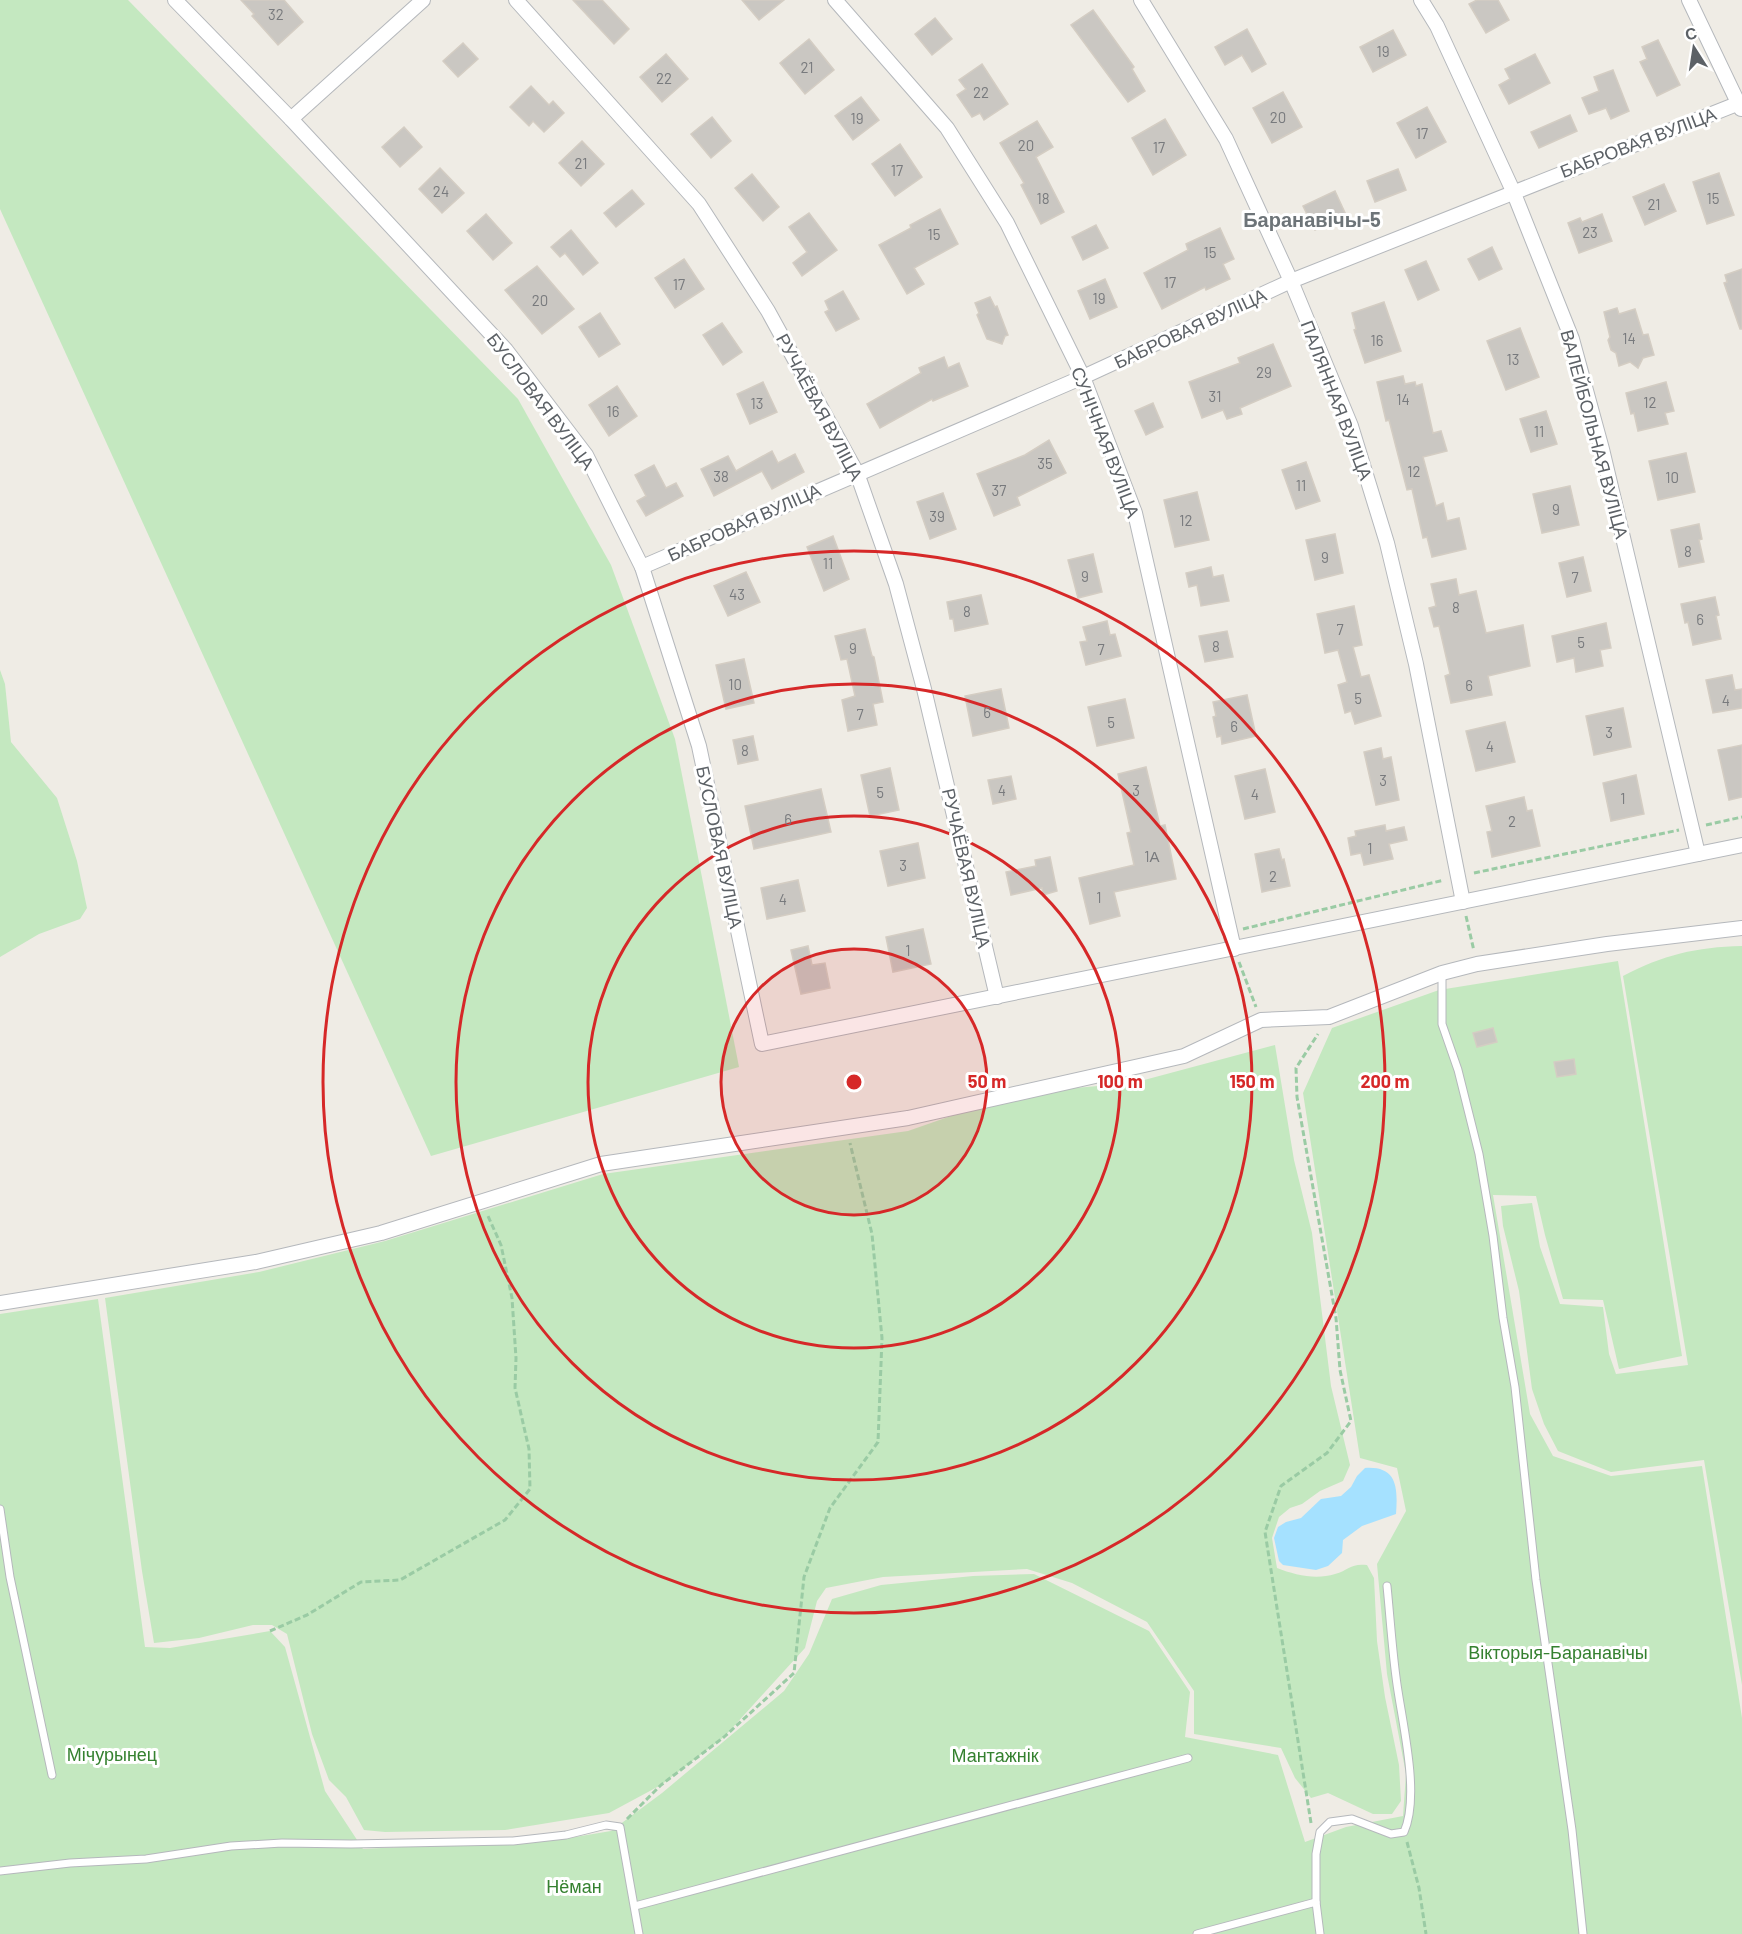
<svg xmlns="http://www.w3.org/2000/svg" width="1742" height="1934" viewBox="0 0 1742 1934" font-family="Barlow,sans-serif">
<rect width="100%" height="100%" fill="#efece5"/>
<g fill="#c4e8c0">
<polygon points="0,0 128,0 518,399 611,565 675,739 739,1067 431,1156 0,209"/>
<polygon points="0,670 5,684 11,742 57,798 77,861 87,908 80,919 39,934 0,957"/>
<path d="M1742,946V1685L1704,1460L1611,1472L1558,1451L1544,1424L1532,1389L1519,1291L1503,1226L1501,1206L1532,1203L1540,1247L1560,1304L1603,1307L1609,1354L1616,1374L1688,1365L1623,976C1663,955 1696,947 1742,946Z"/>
<polygon points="1618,961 1682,1356 1619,1369 1603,1300 1563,1299 1545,1235 1536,1196 1493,1195 1530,1414 1553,1456 1611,1476 1702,1466 1742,1718 1742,1934 0,1934 0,1314 98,1299 145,1647 170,1648 270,1631 285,1647 325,1791 363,1849 569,1838 611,1831 662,1793 784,1691 809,1654 832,1599 881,1585 973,1576 1034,1574 1149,1631 1190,1692 1185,1737 1278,1755 1305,1842 1346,1827 1403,1816 1406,1774 1387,1674 1377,1564 1406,1511 1397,1468 1360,1458 1303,1093 1332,1028 1439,990"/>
<path d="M1275,1045L1294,1160L1312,1233L1331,1386L1350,1465L1343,1481L1320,1491L1302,1504L1290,1508L1279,1517L1272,1538L1277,1568C1295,1575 1316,1580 1335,1574C1349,1570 1351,1563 1367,1565L1374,1578L1377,1641L1385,1697L1399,1765L1401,1801L1392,1814H1373L1328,1793L1311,1798L1295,1778L1281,1748L1194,1734V1691L1147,1622L1072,1583L1027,1569L883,1577L826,1588L817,1601L805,1648L724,1737L661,1785L609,1813L505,1830L385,1832L364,1830L346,1797L329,1780L312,1734L287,1634L272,1625H253L199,1638L154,1643L142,1571L105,1298L259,1272L385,1241L603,1174L908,1131L1017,1093L1133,1083Z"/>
</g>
<path fill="#a5e1ff" d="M1365,1468C1397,1466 1398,1487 1396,1514L1362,1526L1343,1540L1342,1553L1328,1566L1316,1570L1283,1565L1279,1561L1274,1538L1278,1527L1286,1522L1301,1518L1321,1499L1341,1496L1351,1487L1357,1476Z"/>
<g fill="#cac7c2" stroke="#d4cdc3" stroke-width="1.5">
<polygon points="241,0 284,0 303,22 278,45 252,16 254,14"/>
<polygon points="573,0 602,0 629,29 614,44"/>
<polygon points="742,0 784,0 759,20"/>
<polygon points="1477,0 1498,0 1509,20 1486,33 1469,4"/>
<polygon points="1093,10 1134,67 1132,69 1145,91 1128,102 1071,25"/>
<polygon points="935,18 952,39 932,55 915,34"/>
<polygon points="1247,29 1266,64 1252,72 1242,55 1225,65 1215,47"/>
<polygon points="1393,30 1406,55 1373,72 1360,47"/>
<polygon points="809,39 834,70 805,94 780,63"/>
<polygon points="1658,40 1680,85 1657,96 1640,62 1647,59 1642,47"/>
<polygon points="463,43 478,59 458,77 443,61"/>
<polygon points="666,54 688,79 662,102 640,77"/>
<polygon points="1535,54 1550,83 1509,104 1499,85 1510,79 1505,69"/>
<polygon points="982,64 1008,104 984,120 980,113 972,117 957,95 966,89 959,80"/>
<polygon points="1613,70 1629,111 1611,119 1606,108 1589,114 1582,98 1599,91 1594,77"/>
<polygon points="531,86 549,105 553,101 564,113 544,132 533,121 529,126 510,107"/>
<polygon points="1283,92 1302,127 1272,143 1253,108"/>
<polygon points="861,97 879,120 853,140 835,116"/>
<polygon points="1427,107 1446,142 1416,158 1397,123"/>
<polygon points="1570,115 1577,131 1539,148 1531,132"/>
<polygon points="712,117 731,141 711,158 691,134"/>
<polygon points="1165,119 1186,155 1153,175 1132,138"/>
<polygon points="1037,121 1053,147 1036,157 1064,212 1041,224 1021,185 1024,183 1000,143"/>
<polygon points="404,127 422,147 400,167 382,147"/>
<polygon points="582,141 604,164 581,186 559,163"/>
<polygon points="900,144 922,177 895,196 872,164"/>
<polygon points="440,168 464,193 442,213 419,189"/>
<polygon points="1398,169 1406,190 1375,202 1367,181"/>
<polygon points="1719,173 1734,215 1707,224 1693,182"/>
<polygon points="752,174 779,207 763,221 735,188"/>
<polygon points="1664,184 1676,211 1645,225 1633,197"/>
<polygon points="632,190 644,204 616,227 604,213"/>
<polygon points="1335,191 1346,215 1315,230 1303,206"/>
<polygon points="940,209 958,244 914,268 924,284 907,294 879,245 911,228 910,225"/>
<polygon points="809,213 837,250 802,276 793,263 807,252 789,227"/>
<polygon points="486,214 512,243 493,260 467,231"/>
<polygon points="1602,214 1612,241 1579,253 1568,223 1580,218 1582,222"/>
<polygon points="1096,225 1108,248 1083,260 1072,237"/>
<polygon points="1220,228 1234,259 1223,264 1230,279 1206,290 1205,287 1162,309 1144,273 1188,250 1186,244"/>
<polygon points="571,230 598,263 583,275 565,253 560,257 551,247"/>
<polygon points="1492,247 1502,269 1479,280 1468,259"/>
<polygon points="684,259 704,289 675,308 655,278"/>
<polygon points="1426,261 1439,290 1418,300 1405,270"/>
<polygon points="537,266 574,309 542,334 505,290"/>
<polygon points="1742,269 1742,329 1740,329 1724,283 1727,282 1725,275"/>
<polygon points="1105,279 1117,307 1090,319 1078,291"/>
<polygon points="843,291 859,319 836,331 825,312 829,310 825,301"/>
<polygon points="990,297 995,307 997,306 1008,335 1005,336 1002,344 987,339 977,315 979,313 975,303"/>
<polygon points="1384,302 1401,351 1365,363 1354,330 1356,329 1352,313"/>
<polygon points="1617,308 1619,314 1635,309 1643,335 1648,334 1654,355 1643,358 1638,368 1630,362 1619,366 1616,353 1611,350 1608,340 1610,337 1604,312"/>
<polygon points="600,313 620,344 599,357 579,327"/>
<polygon points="722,323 742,352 723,365 703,335"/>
<polygon points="1520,328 1539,377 1506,390 1487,341"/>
<polygon points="1273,344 1291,386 1240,408 1242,414 1227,419 1223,410 1202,418 1189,382 1240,363 1238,358"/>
<polygon points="944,357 948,368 959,363 968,386 933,401 932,399 880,428 867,404 921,373 919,368"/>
<polygon points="1403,376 1405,384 1415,382 1416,386 1422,384 1433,433 1441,431 1447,451 1423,457 1436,506 1443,503 1447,521 1459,518 1466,549 1432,557 1427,537 1423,538 1412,489 1407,490 1389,420 1386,421 1377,382"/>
<polygon points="763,382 777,412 750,424 737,394"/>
<polygon points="1666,382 1674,411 1665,413 1668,424 1638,431 1634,413 1631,414 1626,393"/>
<polygon points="617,386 637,416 609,436 589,405"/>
<polygon points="1153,403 1163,427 1146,435 1135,411"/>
<polygon points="1546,411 1557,444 1531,452 1520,419"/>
<polygon points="1049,440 1066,473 1017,497 1020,505 994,516 977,474 1025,455"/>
<polygon points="772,451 778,463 795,454 804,472 772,489 762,471 714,496 701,469 728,456 736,471"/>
<polygon points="1686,453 1695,492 1658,500 1649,461"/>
<polygon points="1306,462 1320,501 1296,509 1282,470"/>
<polygon points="654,465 666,488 676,483 683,496 646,516 637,501 646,496 635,475"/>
<polygon points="1570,486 1579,525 1542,533 1533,494"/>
<polygon points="1197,492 1209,540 1175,547 1164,500"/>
<polygon points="943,493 956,529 930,539 917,502"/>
<polygon points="1699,524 1702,539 1699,540 1704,562 1679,567 1671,530"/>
<polygon points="1335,534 1343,573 1315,580 1306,540"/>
<polygon points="833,536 849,579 824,591 807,547"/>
<polygon points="1093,554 1102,592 1078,598 1068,560"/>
<polygon points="1583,557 1591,591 1567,597 1559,563"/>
<polygon points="1211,567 1213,577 1223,575 1229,601 1201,606 1197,585 1189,587 1186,573"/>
<polygon points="746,572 760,602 728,616 714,586"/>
<polygon points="1456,579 1459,595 1476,591 1486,633 1523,625 1530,666 1488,676 1492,695 1451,703 1445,676 1450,674 1439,626 1434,627 1429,608 1436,606 1431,584"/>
<polygon points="981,595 988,624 955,631 953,619 950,619 947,602"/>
<polygon points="1715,597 1719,615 1716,616 1721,639 1693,645 1688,622 1685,623 1681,604"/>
<polygon points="1354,606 1362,645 1353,647 1361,677 1369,675 1381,716 1355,724 1351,711 1345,713 1338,685 1347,682 1338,650 1325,653 1317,614"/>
<polygon points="1107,621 1110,635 1115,634 1121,656 1086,665 1080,642 1087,641 1083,627"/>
<polygon points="1606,623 1611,648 1600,650 1603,666 1576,672 1574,658 1557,662 1552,636"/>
<polygon points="865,629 872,656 874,657 883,702 873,704 877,725 848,731 842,700 855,696 847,659 841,660 835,636"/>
<polygon points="1227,631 1233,657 1205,662 1199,636"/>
<polygon points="744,659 754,703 726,709 716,665"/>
<polygon points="1732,675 1735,690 1742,689 1742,708 1713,713 1706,680"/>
<polygon points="1001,689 1009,728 973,736 965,696"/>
<polygon points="1247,695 1256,736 1222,744 1221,736 1217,737 1213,717 1216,716 1213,702"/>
<polygon points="1125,699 1134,738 1097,746 1088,707"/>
<polygon points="1623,708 1631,747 1594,755 1586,716"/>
<polygon points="1505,722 1515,762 1476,771 1466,731"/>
<polygon points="753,736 758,760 738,764 733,740"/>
<polygon points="1742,745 1742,797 1729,800 1718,750"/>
<polygon points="1381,748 1383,759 1391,757 1399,800 1376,805 1364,752"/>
<polygon points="1146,767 1160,826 1165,825 1176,879 1114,892 1120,916 1090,924 1079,878 1134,865 1127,833 1131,832 1118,774"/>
<polygon points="890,768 899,810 870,816 861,775"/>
<polygon points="1265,769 1275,812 1245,819 1235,776"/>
<polygon points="1636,775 1644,814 1611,821 1603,783"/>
<polygon points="1011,776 1016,799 993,804 988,780"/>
<polygon points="821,789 831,832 754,849 745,806"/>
<polygon points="1524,797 1527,811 1532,810 1540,846 1492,857 1487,832 1492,831 1486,806"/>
<polygon points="1385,825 1386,831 1404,827 1407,840 1389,844 1393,859 1364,865 1361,853 1351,855 1348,838 1356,836 1355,831"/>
<polygon points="918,843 925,878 888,886 880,851"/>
<polygon points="1279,849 1282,860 1284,859 1290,886 1262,892 1255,854"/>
<polygon points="1050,857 1057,891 1043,895 1042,888 1011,895 1006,872 1036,866 1035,860"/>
<polygon points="798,880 805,911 767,919 761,888"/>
<polygon points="923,929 931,964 893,972 886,937"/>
<polygon points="808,946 812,965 825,963 830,988 801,994 791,950"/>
<polygon points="1493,1028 1497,1042 1477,1047 1473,1033"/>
<polygon points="1574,1059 1576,1074 1557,1077 1554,1062"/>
</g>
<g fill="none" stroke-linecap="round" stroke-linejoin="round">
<defs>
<g id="service">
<polyline points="1442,973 1442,1024 1458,1070 1479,1154 1493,1236 1503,1318 1515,1387 1536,1580 1572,1830 1583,1934"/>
<polyline points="0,1509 10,1577 52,1775"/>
<polyline points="0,1871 70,1863 146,1859 231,1846 282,1843 351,1844 513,1841 566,1835 606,1825 620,1827 639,1934"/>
<polyline points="635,1906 1188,1758"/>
<polyline points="1197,1934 1316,1902"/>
<path d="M1320,1934L1316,1902V1854L1320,1832L1330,1822L1352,1819L1391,1834L1404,1832C1421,1794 1401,1719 1396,1677C1392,1647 1390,1616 1387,1586"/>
</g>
<g id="minor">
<polyline points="175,0 291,119 506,350 586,455 642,567 699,746 762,1044 1742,845"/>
<polyline points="516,0 699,204 768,311 857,473 896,584 924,689 997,997"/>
<polyline points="835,0 947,128 1007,223 1083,377 1135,513 1234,949"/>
<polyline points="1141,0 1226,139 1291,281 1351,426 1387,543 1416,664 1463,902"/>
<polyline points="1421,0 1437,26 1513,191 1572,339 1602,449 1698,854"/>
<polyline points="1689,0 1741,109"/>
<polyline points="291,119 423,0"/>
<polyline points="642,567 1083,377 1291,281 1742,102"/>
<polyline points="0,1303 256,1262 381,1233 601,1164 908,1118 1184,1056 1261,1020 1329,1017 1442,973 1477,964 1607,944 1742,928"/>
</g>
</defs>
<use href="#service" stroke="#b5b8bc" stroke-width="9"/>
<use href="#minor" stroke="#b5b8bc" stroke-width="16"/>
<g stroke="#9acba4" stroke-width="3" stroke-dasharray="6 3" stroke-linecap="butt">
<polyline points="1706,825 1742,817"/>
<polyline points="1474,873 1679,830"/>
<polyline points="1466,916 1474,951"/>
<polyline points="1243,929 1444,880"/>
<polyline points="1239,962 1256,1007"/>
<polyline points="270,1631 307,1615 361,1582 400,1580 505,1520 530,1489 529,1449 515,1388 516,1358 512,1298 501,1245 488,1216"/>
<polyline points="627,1819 661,1785 724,1737 794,1673 804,1577 830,1508 878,1442 882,1338 872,1234 850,1143"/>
<polyline points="1311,1823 1265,1532 1281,1486 1327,1453 1351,1421 1340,1370 1336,1318 1297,1097 1296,1068 1318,1034"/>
<polyline points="1407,1842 1419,1888 1426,1934"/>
</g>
<use href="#service" stroke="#fff" stroke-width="7"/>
<use href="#minor" stroke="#fff" stroke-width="14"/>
</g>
<circle cx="854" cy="1082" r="133" fill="#d62828" fill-opacity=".12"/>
<g fill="none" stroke="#d62828" stroke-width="3">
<circle cx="854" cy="1082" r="133"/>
<circle cx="854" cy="1082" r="266"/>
<circle cx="854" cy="1082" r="398"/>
<circle cx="854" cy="1082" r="531"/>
</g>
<g text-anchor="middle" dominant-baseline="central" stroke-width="6" stroke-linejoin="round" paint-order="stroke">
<g font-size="15" fill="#787a7d">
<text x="276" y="14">32</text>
<text x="1383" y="51">19</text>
<text x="807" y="67">21</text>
<text x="664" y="78">22</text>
<text x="981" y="92">22</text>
<text x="1278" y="117">20</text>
<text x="857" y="118">19</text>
<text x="1422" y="133">17</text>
<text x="1026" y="145">20</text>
<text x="1159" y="147">17</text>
<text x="581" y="163">21</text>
<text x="897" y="170">17</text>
<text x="441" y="191">24</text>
<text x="1043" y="198">18</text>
<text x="1713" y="198">15</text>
<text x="1654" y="204">21</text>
<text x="1590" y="232">23</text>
<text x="934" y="234">15</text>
<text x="1210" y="252">15</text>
<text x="1170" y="282">17</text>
<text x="679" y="284">17</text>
<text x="1099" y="298">19</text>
<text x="540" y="300">20</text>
<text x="1629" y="338">14</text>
<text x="1377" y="340">16</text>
<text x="1513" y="359">13</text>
<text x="1264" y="372">29</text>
<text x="1215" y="396">31</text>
<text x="1403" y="399">14</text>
<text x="1650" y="402">12</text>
<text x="757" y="403">13</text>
<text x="613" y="411">16</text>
<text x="1539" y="431">11</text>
<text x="1045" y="463">35</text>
<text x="1414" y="471">12</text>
<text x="721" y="476">38</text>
<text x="1672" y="477">10</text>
<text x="1301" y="485">11</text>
<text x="999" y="490">37</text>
<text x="1556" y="509">9</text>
<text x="937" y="516">39</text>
<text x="1186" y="520">12</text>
<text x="1688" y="551">8</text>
<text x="1325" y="557">9</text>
<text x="828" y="563">11</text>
<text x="1085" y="576">9</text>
<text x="1575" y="577">7</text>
<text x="737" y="594">43</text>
<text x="1456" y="607">8</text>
<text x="967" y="611">8</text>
<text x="1700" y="619">6</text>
<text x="1340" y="629">7</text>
<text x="1581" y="642">5</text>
<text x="1216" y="646">8</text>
<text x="853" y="648">9</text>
<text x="1101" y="649">7</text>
<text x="735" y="684">10</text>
<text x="1469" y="685">6</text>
<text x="1358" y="698">5</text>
<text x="1726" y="700">4</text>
<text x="987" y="712">6</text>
<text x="860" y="714">7</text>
<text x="1111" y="722">5</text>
<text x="1234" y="726">6</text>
<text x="1609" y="732">3</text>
<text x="1490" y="746">4</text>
<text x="745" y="750">8</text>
<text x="1383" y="780">3</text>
<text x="1002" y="790">4</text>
<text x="1136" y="790">3</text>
<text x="880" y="792">5</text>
<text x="1255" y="794">4</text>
<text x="1623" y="798">1</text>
<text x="788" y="819">6</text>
<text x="1512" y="821">2</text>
<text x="1370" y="848">1</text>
<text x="1152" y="856">1А</text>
<text x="903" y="865">3</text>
<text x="1273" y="876">2</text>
<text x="1099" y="897">1</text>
<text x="783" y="899">4</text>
<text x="908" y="950">1</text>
</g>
<g font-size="18" fill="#5c6166" stroke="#fff">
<text transform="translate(1638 142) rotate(-21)">БАБРОВАЯ ВУЛІЦА</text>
<text transform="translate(1190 328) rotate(-25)">БАБРОВАЯ ВУЛІЦА</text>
<text transform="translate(1337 400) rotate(69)">ПАЛЯННАЯ ВУЛІЦА</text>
<text transform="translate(541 401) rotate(53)">БУСЛОВАЯ ВУЛІЦА</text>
<text transform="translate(820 407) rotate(62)">РУЧАЁВАЯ ВУЛІЦА</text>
<text transform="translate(1595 434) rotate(75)">ВАЛЕЙБОЛЬНАЯ ВУЛІЦА</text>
<text transform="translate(1106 442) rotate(69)">СУНІЧНАЯ ВУЛІЦА</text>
<text transform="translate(744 522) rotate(-24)">БАБРОВАЯ ВУЛІЦА</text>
<text transform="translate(720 847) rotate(78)">БУСЛОВАЯ ВУЛІЦА</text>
<text transform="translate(967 868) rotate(77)">РУЧАЁВАЯ ВУЛІЦА</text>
</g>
<g font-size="18" fill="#358130" stroke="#fff">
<text x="1558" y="1652">Вікторыя-Баранавічы</text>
<text x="112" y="1754">Мічурынец</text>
<text x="995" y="1755">Мантажнік</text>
<text x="574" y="1886">Нёман</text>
</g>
<g font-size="20" font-weight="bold" fill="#6d7478" stroke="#fff">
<text x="1312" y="219">Баранавічы-5</text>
</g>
</g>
<circle cx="854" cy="1082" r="9" fill="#d62828" stroke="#fff" stroke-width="3"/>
<g font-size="18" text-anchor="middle" font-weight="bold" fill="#d62828" stroke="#fff" stroke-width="6" stroke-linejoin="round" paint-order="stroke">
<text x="987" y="1088">50 m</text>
<text x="1120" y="1088">100 m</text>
<text x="1252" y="1088">150 m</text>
<text x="1385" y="1088">200 m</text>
</g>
<g transform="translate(1694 48) rotate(348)" stroke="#ffffff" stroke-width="4.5" paint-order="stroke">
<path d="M0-4.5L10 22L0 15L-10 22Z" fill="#5c6166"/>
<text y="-9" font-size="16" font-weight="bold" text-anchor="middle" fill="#5c6166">С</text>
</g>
</svg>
